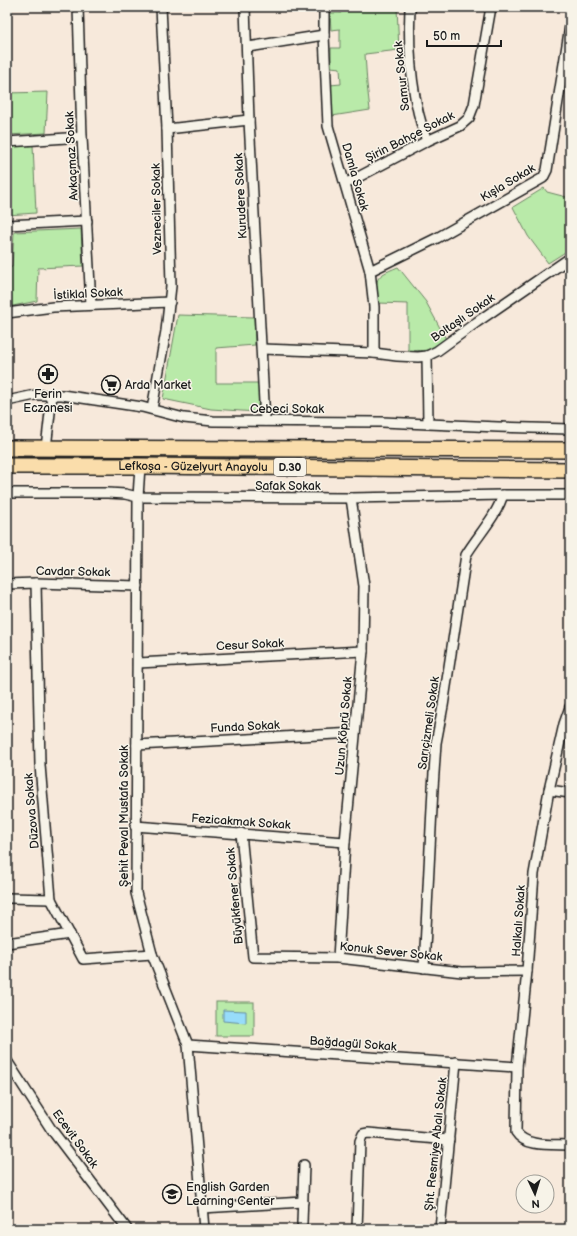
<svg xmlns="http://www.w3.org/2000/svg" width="577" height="1236" viewBox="0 0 577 1236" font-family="'Balsamiq Sans',sans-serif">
<rect width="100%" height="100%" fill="#f7e9db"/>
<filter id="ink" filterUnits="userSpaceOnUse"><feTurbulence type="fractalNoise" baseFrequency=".025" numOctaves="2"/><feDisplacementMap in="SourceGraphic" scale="8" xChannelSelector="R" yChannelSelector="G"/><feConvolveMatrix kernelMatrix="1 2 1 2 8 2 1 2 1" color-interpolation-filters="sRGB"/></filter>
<g filter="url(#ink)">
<g fill="#b9eaa9" stroke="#6a8362">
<polygon points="341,7 397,7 399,50 365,54 367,84 370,110 332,116 330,85 341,84 340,68 331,67 331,48 340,48 340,29 331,30 330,13 341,13"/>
<polygon points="48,92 46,133 7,135 7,93"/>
<polygon points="33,145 36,213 7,215 7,146"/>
<polygon points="544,188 547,192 570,198 570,249 548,263 528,236 513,207"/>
<polygon points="81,229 83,266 38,268 37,301 8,307 7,303 7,268 12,267 14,232"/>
<path d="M398,267L426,302L446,339C429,352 429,351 408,350V304L378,303C376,278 373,277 398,267Z"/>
<polygon points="178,315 254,317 255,345 216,348 216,383 261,383 257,412 211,409 163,399"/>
<rect x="216" y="1002" width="38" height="34"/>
</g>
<polygon fill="#97dcfa" stroke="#668fa1" points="223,1010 246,1011 246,1023 223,1021"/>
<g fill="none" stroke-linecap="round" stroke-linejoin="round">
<defs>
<g id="minor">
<polyline points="78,7 82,137 91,305"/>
<polyline points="245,7 249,120 265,421"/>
<polyline points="324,7 324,35 328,126 370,271 374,307 374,353"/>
<path d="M410,7C408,52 411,99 427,141"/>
<polyline points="248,47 324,35"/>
<polyline points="167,129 249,120"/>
<polyline points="7,142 82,137"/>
<polyline points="345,184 427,141 460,126 469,118 474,105 491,7"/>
<polyline points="7,225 87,221"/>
<polyline points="370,271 437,238 543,178 547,170 570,26"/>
<polyline points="7,313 53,307 170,302"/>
<polyline points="262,349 374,353 397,356 418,357 427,356 437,351 477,322 570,258"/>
<polyline points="427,356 428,424"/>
<polyline points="7,401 35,395 62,395 142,407 184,418 213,421 382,422 498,427 570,429"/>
<polyline points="152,409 166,331 171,286 167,129 161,7"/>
<polyline points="46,448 52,395"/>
<polyline points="140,466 138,497 136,893 152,954 188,1045 204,1229"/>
<polyline points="7,493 108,493 125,494 138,497 351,498 503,495 570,495"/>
<polyline points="36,583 40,765 51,899 83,959 152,954"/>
<polyline points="7,584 36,583 138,586"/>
<polyline points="138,663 363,651"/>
<path d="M570,707L564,724L549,790L534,874L527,971L517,1067L516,1132C526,1148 553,1144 570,1145"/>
<polyline points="137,745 355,733"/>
<polyline points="549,790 570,793"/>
<polyline points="135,826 345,842"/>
<polyline points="241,833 253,957 338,958 462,972 527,971"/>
<polyline points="7,898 51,899"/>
<polyline points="7,943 70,934"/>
<polyline points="338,958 345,842 363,651 364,586 351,498"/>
<path d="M424,968L433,788L436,743L443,706L466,555C478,535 496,517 503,495"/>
<polyline points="188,1045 517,1067"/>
<polyline points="7,1061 51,1129 127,1229"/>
<polyline points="202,1208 303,1202"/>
<polyline points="302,1223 304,1165"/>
<polyline points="357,1229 360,1141 363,1134 368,1133 449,1140"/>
<polyline points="440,1229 456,1062"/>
</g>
<g id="trunk">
<polyline points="7,448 570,450"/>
<path id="s1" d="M7,466H140L570,470"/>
</g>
</defs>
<use href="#minor" stroke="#1c1c1c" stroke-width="12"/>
<use href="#trunk" stroke="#1c1c1c" stroke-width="18"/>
<use href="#minor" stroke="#f7f3e8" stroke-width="9"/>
<use href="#trunk" stroke="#faddab" stroke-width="15"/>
</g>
</g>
<defs>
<symbol id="pharmacy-ring" viewBox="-11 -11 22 22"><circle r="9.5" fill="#f7f3e8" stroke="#1c1c1c" stroke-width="1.5"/><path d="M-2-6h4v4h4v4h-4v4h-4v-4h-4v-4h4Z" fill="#1c1c1c"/></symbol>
<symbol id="supermarket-ring" viewBox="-11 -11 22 22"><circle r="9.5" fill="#f7f3e8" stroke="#1c1c1c" stroke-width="1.5"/><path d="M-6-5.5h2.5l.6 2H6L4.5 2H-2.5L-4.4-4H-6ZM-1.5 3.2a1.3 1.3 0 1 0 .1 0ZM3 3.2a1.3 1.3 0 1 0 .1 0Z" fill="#1c1c1c"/></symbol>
<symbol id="school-ring" viewBox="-11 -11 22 22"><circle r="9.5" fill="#f7f3e8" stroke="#1c1c1c" stroke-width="1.5"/><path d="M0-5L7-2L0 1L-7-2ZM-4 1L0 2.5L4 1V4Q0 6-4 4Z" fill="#1c1c1c"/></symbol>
</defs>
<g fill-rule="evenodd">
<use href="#pharmacy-ring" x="37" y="363" width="22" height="22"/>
<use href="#supermarket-ring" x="100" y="374" width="22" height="22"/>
<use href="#school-ring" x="161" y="1183" width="22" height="22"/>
</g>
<g text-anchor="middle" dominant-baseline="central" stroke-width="3" stroke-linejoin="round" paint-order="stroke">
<rect fill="#f7f3e8" stroke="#5e5c59" stroke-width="1" x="274" y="458" width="32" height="18" rx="3"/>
<g font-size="11" font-weight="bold" fill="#1c1c1c">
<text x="290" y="467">D.30</text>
</g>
<g font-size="12" fill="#1c1c1c" stroke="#f7f3e8">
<text transform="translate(402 76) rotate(-96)">Samur Sokak</text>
<text transform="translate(410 137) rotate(-27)">Şirin Bahçe Sokak</text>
<text transform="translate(72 156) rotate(-93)">Avkaçmaz Sokak</text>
<text transform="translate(355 177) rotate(74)">Damla Sokak</text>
<text transform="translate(508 183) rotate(-31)">Kışla Sokak</text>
<text transform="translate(241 196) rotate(-93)">Kurudere Sokak</text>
<text transform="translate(157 209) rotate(-91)">Vezneciler Sokak</text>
<text transform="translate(88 294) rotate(-3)">İstiklal Sokak</text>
<text transform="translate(463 318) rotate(-35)">Boltaşlı Sokak</text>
<text x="287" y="409">Cebeci Sokak</text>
<text stroke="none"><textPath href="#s1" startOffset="186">Lefkoşa - Güzelyurt Anayolu</textPath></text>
<text x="288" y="486">Safak Sokak</text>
<text transform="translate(73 572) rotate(1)">Cavdar Sokak</text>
<text transform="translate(250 645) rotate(-3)">Cesur Sokak</text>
<text transform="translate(429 723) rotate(-82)">Sarıçizmeli Sokak</text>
<text transform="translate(344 726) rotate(-85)">Uzun Köprü Sokak</text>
<text transform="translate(245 727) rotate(-3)">Funda Sokak</text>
<text transform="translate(32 811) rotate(-95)">Düzova Sokak</text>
<text transform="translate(124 816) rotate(-90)">Şehit Peval Mustafa Sokak</text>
<text transform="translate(241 822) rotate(4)">Fezicakmak Sokak</text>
<text transform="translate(235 896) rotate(-95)">Büyükfener Sokak</text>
<text transform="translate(519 921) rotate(-86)">Halkalı Sokak</text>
<text transform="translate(391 952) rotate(6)">Konuk Sever Sokak</text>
<text transform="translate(353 1044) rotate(4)">Bağdagül Sokak</text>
<text transform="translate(75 1139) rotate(54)">Ecevit Sokak</text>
<text transform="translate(436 1144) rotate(-84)">Şht. Resmiye Abalı Sokak</text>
</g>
<g font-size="12" fill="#1c1c1c" stroke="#f7f3e8" text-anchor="start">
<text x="125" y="385">Arda Market</text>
<text x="48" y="394" text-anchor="middle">Ferin<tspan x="48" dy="14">Eczanesi</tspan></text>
<text x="186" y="1187">English Garden<tspan x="186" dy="14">Learning Center</tspan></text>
</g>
</g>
<rect width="577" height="1236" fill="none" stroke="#f7f3e8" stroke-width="24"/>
<rect x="12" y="12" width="553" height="1212" fill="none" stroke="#1c1c1c" stroke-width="1.5" filter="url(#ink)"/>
<g transform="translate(535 1194) rotate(176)"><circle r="19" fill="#f7f3e8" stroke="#9f9d96"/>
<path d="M0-3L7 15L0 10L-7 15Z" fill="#1c1c1c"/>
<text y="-6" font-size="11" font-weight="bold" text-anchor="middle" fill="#1c1c1c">N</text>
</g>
<path d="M427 40v6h74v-6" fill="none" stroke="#1c1c1c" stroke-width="2"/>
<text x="433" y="40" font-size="12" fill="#1c1c1c" stroke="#f7f3e8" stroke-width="3" paint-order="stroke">50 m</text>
</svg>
